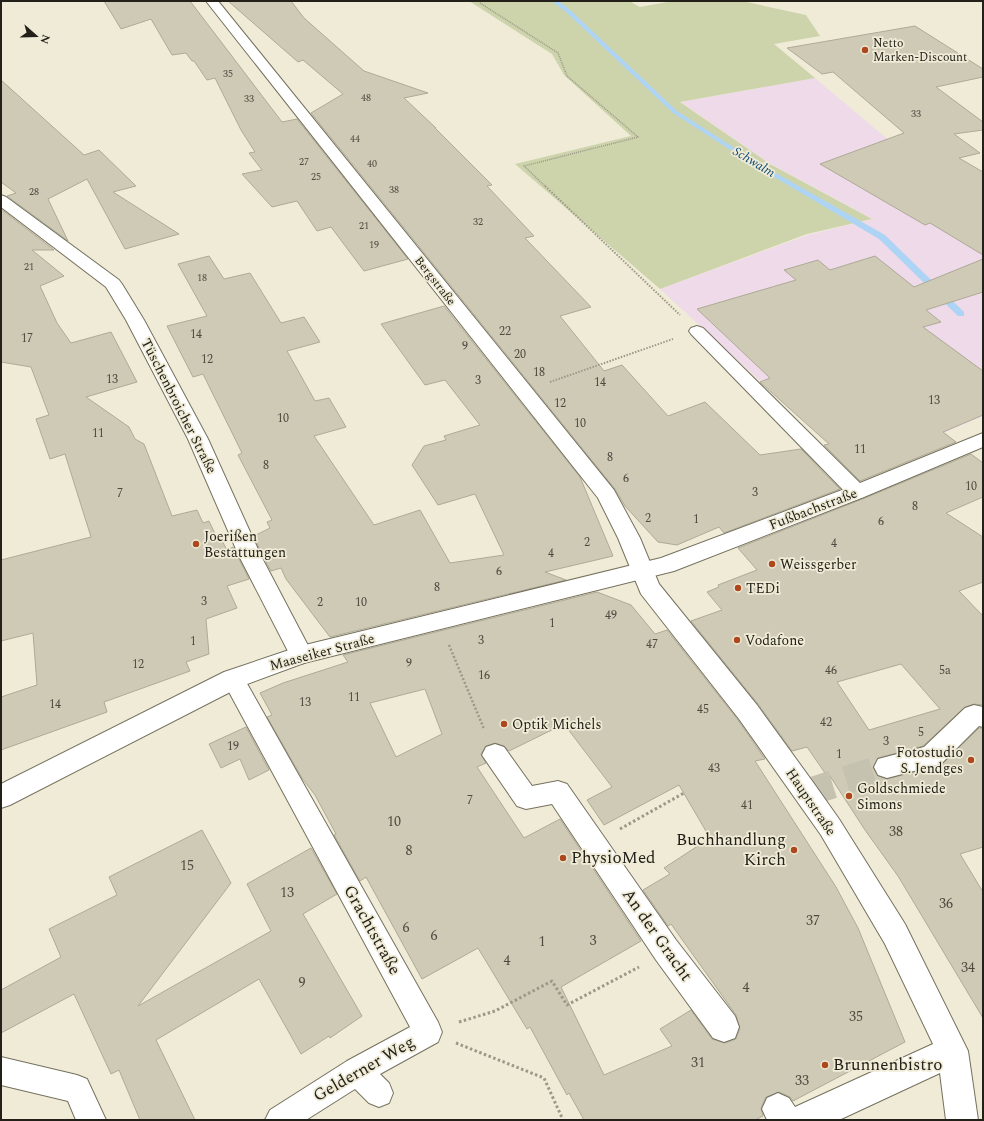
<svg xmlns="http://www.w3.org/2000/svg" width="984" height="1121" viewBox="0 0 984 1121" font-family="Spectral,serif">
<rect width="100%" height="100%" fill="#efebd6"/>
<polygon fill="#eedae9" points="815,78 886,138 983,187 983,416 897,453 782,401 660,289 808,235 873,219 769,163 681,102"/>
<polygon fill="#cdd4ac" points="469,1 629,1 640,7 673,1 742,1 806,15 820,36 774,44 815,78 680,102 770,164 872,219 807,234 660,289 515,164 631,136 564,75 552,54"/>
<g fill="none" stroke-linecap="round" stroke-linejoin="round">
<polygon fill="#aed4f5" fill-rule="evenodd" points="551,1 558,1 569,9 677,111 758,163 885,235 964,312 964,316 958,316 879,239 754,165 673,113 565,11"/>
</g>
<g fill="#cecab6" stroke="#aeaa96" fill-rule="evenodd">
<polygon points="104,1 190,1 282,122 297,119 408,259 364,271 331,227 317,231 297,201 272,207 242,174 262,170 249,153 255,152 241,130 215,78 207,80 194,61 192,61 186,53 172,55 151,19 121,29"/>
<polygon points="228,1 291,1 304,18 364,71 428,93 404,98 436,128 435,128 492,185 487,186 534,236 525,238 591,307 560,316 604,371 622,365 668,416 705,402 760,455 801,449 840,489 724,533 719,527 677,545 658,542 625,506 615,489 311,113 343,94 303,60 298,62"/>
<polygon points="915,26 983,69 983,77 936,87 983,122 983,130 954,134 980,153 959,158 983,172 983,255 930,223 925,225 820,164 904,133 833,72 822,74 787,48"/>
<polygon points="1,80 84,155 99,150 136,186 113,192 179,234 125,249 87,179 48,199 68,241 7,196 16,193 1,182"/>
<polygon points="1,209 54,250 32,250 64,276 40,286 57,323 71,343 111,332 137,382 86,397 129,427 135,439 144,444 172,516 197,510 203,523 209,521 217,538 220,537 227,550 233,547 249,579 227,586 237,608 206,619 209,654 186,662 190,671 104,702 107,712 1,750 1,697 37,685 33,633 1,641 1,560 91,537 65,454 50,459 36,419 49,415 31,367 1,362"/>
<polygon points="209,256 224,279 250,273 281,323 304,317 320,342 287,351 315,401 329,398 346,427 314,436 374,525 420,510 450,563 504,555 475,494 438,505 412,465 424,446 446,440 444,436 480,425 445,380 425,385 381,324 444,306 580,477 613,556 545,572 566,580 330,637 286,579 281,568 271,571 262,555 254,536 270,528 267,522 272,520 238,455 242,453 203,374 193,377 167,326 207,316 178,264"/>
<polygon points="875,256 914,287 983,259 983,292 926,310 941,322 923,327 983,371 983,415 943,432 956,442 860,481 824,445 829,444 760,382 770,378 697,309 796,280 784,270 818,260 830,270"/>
<path d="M971,454L983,463V497L946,513L983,537V582L959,591L983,616V705L974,704L965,707L923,746L878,758L873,768L878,776L887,779L941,765L979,728H983V847L960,854L983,892V1018L898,876L865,830L828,773H825L807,747L792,751L758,704L691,621L722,610L707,592L719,587L718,585L757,570L738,548L865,498ZM901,664L940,709L869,730L837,682Z"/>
<path d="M597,592L631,605L655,634L667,630L738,720L765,759L755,761L836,887L858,928L905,1042L793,1101L790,1097L779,1092L766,1097L761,1108L763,1116L755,1120H584L569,1093L567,1095L530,1027L527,1029L478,948L422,979L366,877L360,881L334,835L336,834L315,795L302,778L267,717L272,715L260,693L283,683L348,662L343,655ZM425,689L442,734L396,757L370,703ZM564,724L612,787L587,800L604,825L679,785L710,838L664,868L670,874L643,890L668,926L671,924L736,1015L740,1028L736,1039L725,1043L712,1039L691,1010L660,1029L672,1046L604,1075L561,987L641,941L560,819L524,838L477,767L486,763L481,754L486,746L495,743L504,746L509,751Z"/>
<polygon points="246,727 269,770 249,780 240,759 221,768 209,744"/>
<polygon points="202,830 231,883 138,1006 271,931 247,884 311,848 337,894 303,914 362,1016 330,1038 329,1036 301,1054 259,979 156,1040 195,1120 140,1120 119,1070 111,1074 74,994 1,1033 1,990 61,957 49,929 117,895 109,877"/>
</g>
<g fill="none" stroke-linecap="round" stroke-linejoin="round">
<polyline stroke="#c6c2b0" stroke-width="28" stroke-dasharray="28 14" stroke-linecap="butt" points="806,793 887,767"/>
<defs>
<g id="lane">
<polygon points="697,326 703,328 864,487 866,492 864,497 857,498 850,497 691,334 689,331 691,328"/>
<polygon points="233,670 241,673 438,1022 442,1032 438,1042 380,1074 389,1083 393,1093 389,1103 379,1107 369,1103 355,1089 306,1120 265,1120 270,1110 347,1061 410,1027 222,679 225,673"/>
<polygon points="1,1057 77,1075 87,1079 106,1120 76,1120 68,1101 1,1085"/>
</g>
<g id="street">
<polygon points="206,1 218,1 614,490 640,538 659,584 757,705 815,785 839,819 905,924 968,1051 978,1120 946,1120 940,1073 839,1120 767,1120 762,1109 767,1098 778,1093 789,1098 795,1107 933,1044 885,944 821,835 739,719 641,594 618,538 598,498"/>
<polygon points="1,195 6,197 119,280 122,284 144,320 208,439 261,556 313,655 309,661 301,664 293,661 239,556 188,439 126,320 106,287 1,207"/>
<polygon points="974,705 983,707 983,727 979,726 941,764 887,778 878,775 874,767 878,759 924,747 965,708"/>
<polygon points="495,744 504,747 532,786 558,781 567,784 676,940 735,1016 739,1027 735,1038 724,1042 713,1038 656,960 552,804 526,809 517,806 482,755 486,747"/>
</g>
<polygon id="secondary" points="983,433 983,447 864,497 674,571 304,663 242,686 10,805 1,808 1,784 224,672 301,646 661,558 850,487"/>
</defs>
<use href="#lane" stroke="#75715e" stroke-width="2"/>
<use href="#street" stroke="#75715e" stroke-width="2"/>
<use href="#secondary" stroke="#75715e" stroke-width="2"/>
<polyline stroke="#9b9888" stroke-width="1.5" stroke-dasharray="1 1" stroke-linecap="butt" points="480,3 558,53 567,76 638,137 524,166 546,187"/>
<g stroke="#9b9888" stroke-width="2" stroke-dasharray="1.5 1.5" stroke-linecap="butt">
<polyline points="545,186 680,315"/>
<polyline points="550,382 673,339"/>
</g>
<polyline stroke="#9b9888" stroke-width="2.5" stroke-dasharray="2 2" stroke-linecap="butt" points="449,645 484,729"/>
<g stroke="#9b9888" stroke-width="3" stroke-dasharray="2.5 2.5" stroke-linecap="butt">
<polyline points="620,829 684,793"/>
<polyline points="459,1022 495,1011 552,981 567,1005 639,967"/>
<polyline points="456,1043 544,1078 563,1120"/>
</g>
<use href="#lane" fill="#fff" fill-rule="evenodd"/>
<use href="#street" fill="#fff" fill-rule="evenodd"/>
<use href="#secondary" fill="#fff" fill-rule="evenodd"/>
</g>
<g fill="#ad481c" stroke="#efebd6" stroke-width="1.5">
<circle cx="865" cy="50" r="4"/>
<circle cx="196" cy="544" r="4"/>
<circle cx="772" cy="564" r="4"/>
<circle cx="738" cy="588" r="4"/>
<circle cx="737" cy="640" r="4"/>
<circle cx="504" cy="724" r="4"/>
<circle cx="971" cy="760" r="4"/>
<circle cx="849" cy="796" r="4"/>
<circle cx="794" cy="850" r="4"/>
<circle cx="563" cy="858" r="4"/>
<circle cx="825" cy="1065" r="4"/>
</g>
<g text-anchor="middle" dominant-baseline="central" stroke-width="3.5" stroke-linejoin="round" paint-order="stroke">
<g font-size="10" fill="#4d4a40">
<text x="228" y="74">35</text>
<text x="366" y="98">48</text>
<text x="249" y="99">33</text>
<text x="916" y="114">33</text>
<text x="355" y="139">44</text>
<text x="304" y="162">27</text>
<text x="372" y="164">40</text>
<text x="316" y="177">25</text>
<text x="394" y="190">38</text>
<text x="34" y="192">28</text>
<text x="478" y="222">32</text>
<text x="364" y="226">21</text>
<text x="374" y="245">19</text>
<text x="29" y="267">21</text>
<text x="202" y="278">18</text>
</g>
<g font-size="12" fill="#222019" stroke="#efebd6" text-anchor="start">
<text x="873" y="43">Netto<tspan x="873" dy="14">Marken-Discount</tspan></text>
</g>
<g font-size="12" fill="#222019" stroke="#efebd6">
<text transform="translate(435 281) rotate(52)">Bergstraße</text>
</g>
<g font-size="12" fill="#4d4a40">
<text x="505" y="331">22</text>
<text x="196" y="334">14</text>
<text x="27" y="338">17</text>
<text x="465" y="346">9</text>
<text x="520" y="354">20</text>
<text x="207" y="359">12</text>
<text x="539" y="372">18</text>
<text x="112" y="379">13</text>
<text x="478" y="380">3</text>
<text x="600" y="382">14</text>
<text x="934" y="400">13</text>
<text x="560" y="403">12</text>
<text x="283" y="418">10</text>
<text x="580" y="423">10</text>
<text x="98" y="433">11</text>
<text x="860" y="449">11</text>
<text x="610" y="457">8</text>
<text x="266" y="465">8</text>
<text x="626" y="478">6</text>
<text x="971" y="486">10</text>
<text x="755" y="492">3</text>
<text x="120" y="493">7</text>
<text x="915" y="506">8</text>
<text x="648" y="518">2</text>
<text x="696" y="519">1</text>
<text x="881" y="521">6</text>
<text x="587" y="542">2</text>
<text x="834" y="543">4</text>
<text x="551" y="553">4</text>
<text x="499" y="571">6</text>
<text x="437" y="587">8</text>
<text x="204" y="601">3</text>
<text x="320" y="602">2</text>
<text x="361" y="602">10</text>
<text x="611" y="615">49</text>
<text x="552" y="623">1</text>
<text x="481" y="640">3</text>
<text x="193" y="641">1</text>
<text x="652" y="644">47</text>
<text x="409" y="663">9</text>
<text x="138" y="664">12</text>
<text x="831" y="670">46</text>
<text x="945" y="670">5a</text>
<text x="484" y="675">16</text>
<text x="354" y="697">11</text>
<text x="305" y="702">13</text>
<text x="55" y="704">14</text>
<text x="703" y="709">45</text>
<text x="826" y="722">42</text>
<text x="921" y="732">5</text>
<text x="886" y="741">3</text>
<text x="233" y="746">19</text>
<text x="839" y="754">1</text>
<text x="714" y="768">43</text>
<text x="470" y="800">7</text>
<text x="747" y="805">41</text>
</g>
<g font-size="13" font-style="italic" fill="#0c4972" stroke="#efebd6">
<text transform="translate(754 162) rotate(31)">Schwalm</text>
</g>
<g font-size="14" fill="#222019" stroke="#efebd6">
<text transform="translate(179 406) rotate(63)">Tüschenbroicher Straße</text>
<text transform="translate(813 509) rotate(-21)">Fußbachstraße</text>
<text transform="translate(322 652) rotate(-15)">Maaseiker Straße</text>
<text transform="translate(811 802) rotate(56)">Hauptstraße</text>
</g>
<g font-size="14" fill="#222019" stroke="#efebd6" text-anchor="start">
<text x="204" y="536">Joerißen<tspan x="204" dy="16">Bestattungen</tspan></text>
<text x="780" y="564">Weissgerber</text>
<text x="746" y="588">TEDi</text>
<text x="745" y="640">Vodafone</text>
<text x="512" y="724">Optik Michels</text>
<text x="963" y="752" text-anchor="end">Fotostudio<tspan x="963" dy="16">S. Jendges</tspan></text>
<text x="857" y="788">Goldschmiede<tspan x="857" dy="16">Simons</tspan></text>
</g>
<g font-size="14" fill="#4d4a40">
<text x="394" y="821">10</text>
<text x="896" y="831">38</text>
<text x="409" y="850">8</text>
<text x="187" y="865">15</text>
<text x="287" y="892">13</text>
<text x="946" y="903">36</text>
<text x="813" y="920">37</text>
<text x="406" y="927">6</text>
<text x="434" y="935">6</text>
<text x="593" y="940">3</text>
<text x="542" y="941">1</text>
<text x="507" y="960">4</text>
<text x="968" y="967">34</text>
<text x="302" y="982">9</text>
<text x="746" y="987">4</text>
<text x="856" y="1016">35</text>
<text x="698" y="1062">31</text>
<text x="802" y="1080">33</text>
</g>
<g font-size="17" fill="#222019" stroke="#efebd6" text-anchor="start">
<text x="786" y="840" text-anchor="end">Buchhandlung<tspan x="786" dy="20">Kirch</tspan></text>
<text x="571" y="858">PhysioMed</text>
<text x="833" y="1065">Brunnenbistro</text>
</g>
<g font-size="17" fill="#222019" stroke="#efebd6">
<text transform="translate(372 930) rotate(61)">Grachtstraße</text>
<text transform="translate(657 935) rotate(55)">An der Gracht</text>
<text transform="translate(364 1069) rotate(-30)">Gelderner Weg</text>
</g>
</g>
<rect width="984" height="1121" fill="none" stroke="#222019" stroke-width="4"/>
<g transform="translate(36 36) rotate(110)" stroke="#efebd6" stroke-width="3" paint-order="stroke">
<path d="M0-3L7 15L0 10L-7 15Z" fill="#222019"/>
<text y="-6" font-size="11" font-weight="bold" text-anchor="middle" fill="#222019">N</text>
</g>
</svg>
